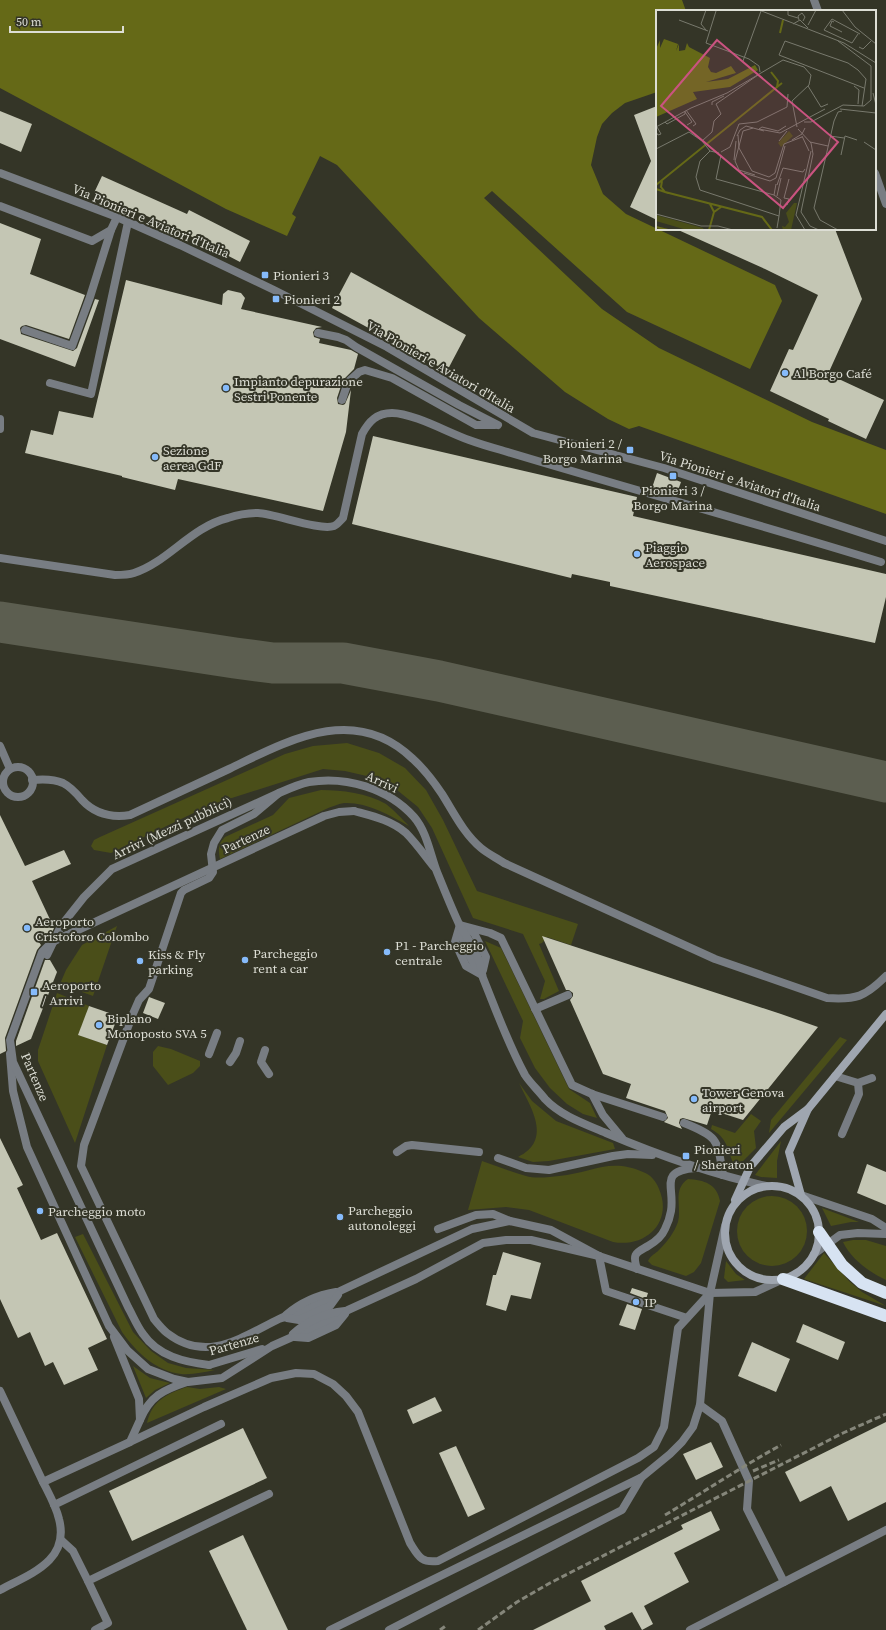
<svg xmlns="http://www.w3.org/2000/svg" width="886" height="1630" viewBox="0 0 886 1630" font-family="'Source Serif 4',serif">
<rect width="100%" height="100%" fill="#343527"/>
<g fill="#4a4e19">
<polygon points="347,743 379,753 405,768 426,790 443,820 477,891 578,924 571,945 547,937 542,943 539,944 559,991 544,999 540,999 545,981 523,934 473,918 432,828 418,807 397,790 371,777 345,771 323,769 210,805 111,853 94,850 91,846 94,840 100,837 285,754 313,746"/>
<path d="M321,790C342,790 367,793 386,804C394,810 402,819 409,826C389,815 367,802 344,803C338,804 331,807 326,809L220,859C218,849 218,844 225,837L273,815L289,798Z"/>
<polygon points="117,926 93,996 60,984 66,970 82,945"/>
<polygon points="485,941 501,948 569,1089 590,1103 597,1118 583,1114 567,1104 550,1088 535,1068 520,1038 523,1021"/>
<polygon points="57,993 89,1006 79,1035 107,1045 75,1143 38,1061 38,1050"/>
<polygon points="840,1037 847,1040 769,1133 771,1120"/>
<polygon points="158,1046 171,1049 200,1061 200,1066 193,1073 168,1085 153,1066 153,1052"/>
<path d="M519,1083L532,1101L556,1121L613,1143L615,1149L549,1161L533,1162L518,1157C553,1140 531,1108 519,1083Z"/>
<path d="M751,1114L761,1121L754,1131L756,1148L741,1163H733C727,1147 727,1138 711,1129L712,1125L735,1133Z"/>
<polygon points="781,1141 777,1161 777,1178 761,1177 755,1175"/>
<path d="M482,1161C497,1166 511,1172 526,1176C535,1179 550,1177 559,1176C591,1173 610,1157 643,1172C651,1175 656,1181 659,1189C673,1221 647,1248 613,1242L529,1210L506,1207L468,1210Z"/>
<path d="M688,1179C704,1180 717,1184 720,1201L701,1263L694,1272L686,1276L652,1265L648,1261C651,1255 655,1254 659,1250C667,1242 674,1233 678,1222C682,1206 672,1190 688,1179Z"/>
<circle cx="772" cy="1231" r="35"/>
<polygon points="822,1208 859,1222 851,1222 831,1226"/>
<path d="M83,1234L133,1332L151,1351L168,1363L186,1368L215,1370C204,1372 192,1375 181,1374C156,1371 136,1352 122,1332L75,1237Z"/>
<path d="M853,1240H866L886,1246V1280C869,1272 851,1259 843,1242Z"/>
<polygon points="824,1253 849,1281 862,1292 886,1306 804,1279"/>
<polygon points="726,1261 736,1274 745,1280 728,1282 724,1278"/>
<polygon points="133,1366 150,1378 170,1383 155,1390 146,1398"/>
<path d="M187,1387L200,1389L219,1387L226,1389L147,1423C152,1401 166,1394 187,1387Z"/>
</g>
<polygon fill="#656917" points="0,0 682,0 686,11 657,11 657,92 625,103 612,113 602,124 597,137 591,165 603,194 626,214 775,285 782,301 750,369 627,312 492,191 484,198 602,309 659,348 812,422 886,450 886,514 639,426 629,429 608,419 565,392 479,318 337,165 320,156 292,214 296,217 287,236 226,209 0,88"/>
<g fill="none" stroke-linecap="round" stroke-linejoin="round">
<polyline stroke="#5c5e50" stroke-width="41" points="0,622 235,658 273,663 343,663 439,681 886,782"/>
</g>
<g fill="#c4c6b4">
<polygon points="657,106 657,220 630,207 651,161 634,115"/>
<polygon points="0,111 32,124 21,152 0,143"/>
<polygon points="102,176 187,214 189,210 250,241 240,262 179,230 94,193"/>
<polygon points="0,223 41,239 30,274 85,295 69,339 26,325 22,326 20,328 21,334 73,351 77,348 95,299 99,300 75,367 0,339"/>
<polygon points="676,229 835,229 862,299 828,374 884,400 866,439 828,421 829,419 770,391 789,349 793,350 818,295 765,269"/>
<polygon points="351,272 466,335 447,371 332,308"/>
<polygon points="126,280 222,305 223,294 228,290 241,293 245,298 241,309 322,327 316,328 313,332 314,337 320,339 319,343 351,350 358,354 354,369 343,380 337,398 338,404 343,405 345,404 351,390 346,432 323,511 178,479 175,490 122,477 122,476 25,453 31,430 53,435 59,411 93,418"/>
<polygon points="373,436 637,497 633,516 886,574 886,597 875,643 610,586 610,582 572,574 571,578 352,524"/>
<polygon points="657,473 681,482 676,496 652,488"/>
<polygon points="0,815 25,866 64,850 71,864 32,881 54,928 50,937 39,942 41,945 37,950 5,1038 6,1051 0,1054"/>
<polygon points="542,936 781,1014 818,1027 743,1120 712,1110 707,1125 683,1118 680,1119 679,1123 682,1129 664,1122 668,1118 665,1111 626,1098 631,1084 603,1074 570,1000 573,996 573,993 569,990 566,990"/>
<polygon points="45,960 50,960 57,972 31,1039 16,1046 16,1041"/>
<polygon points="149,997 165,1003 158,1019 143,1013"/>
<polygon points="89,1006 118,1016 107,1045 78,1035"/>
<polygon points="0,1138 23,1185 17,1188 41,1240 57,1233 107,1339 88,1348 98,1370 64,1385 53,1362 45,1366 30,1332 18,1338 0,1299"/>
<polygon points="867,1164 886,1172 886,1205 857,1193"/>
<polygon points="503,1252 541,1263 531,1299 511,1295 506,1311 486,1305 493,1275 496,1275"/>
<polygon points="632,1288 648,1293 646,1299 630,1293"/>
<polygon points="627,1304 642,1309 635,1330 619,1325"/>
<polygon points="803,1324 845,1342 838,1360 796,1342"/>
<polygon points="752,1342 790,1359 776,1392 738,1376"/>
<polygon points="435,1397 442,1411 413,1424 407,1410"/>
<polygon points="886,1422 886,1502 848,1521 831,1486 800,1502 785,1472"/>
<polygon points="243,1428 267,1478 132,1541 109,1491"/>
<polygon points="711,1442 723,1467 696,1480 683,1454"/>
<polygon points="456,1446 485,1509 468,1517 439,1453"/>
<polygon points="711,1511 720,1530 674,1553 689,1582 644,1606 653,1624 642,1630 632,1612 604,1626 606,1630 533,1630 591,1601 581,1581 683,1529 681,1525"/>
<polygon points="243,1535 288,1630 247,1630 209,1551"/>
</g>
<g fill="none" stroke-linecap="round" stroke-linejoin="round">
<g stroke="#787d83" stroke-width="8">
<polyline points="0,206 92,241 111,230 117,217"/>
<polyline points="25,330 72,346 90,297 111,230"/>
<polyline points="318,333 338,337 346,340 356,347 459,405 498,425"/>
<polyline points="50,383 91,394 128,222"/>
<polyline points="342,400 348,382 359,372 365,370 392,378 476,425 495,425"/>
<polyline points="0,419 0,429"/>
<path d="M0,558L115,575C121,575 128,575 134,573C168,562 191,527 228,518C237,515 249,513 258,513C276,514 320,531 334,526C337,525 340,521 343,518L362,434C369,421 377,413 392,413C413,413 449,433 469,440C480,444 490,447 501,450C627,488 755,523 881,562"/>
<polyline points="0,746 10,769"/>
<circle cx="18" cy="782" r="15"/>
<path d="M32,780C42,779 54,779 63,783C71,787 77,794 82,800C95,814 111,818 130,815C163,800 196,784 229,769C289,740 355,703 413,759C424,769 434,782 442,794C454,813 464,834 481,848C488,854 497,858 504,863L715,959L827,998C856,1000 865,997 886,976"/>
<path d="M279,793L254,814L222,830L214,843L211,854L213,872L209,878L184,890L181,893L149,989L139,1000L132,1016L84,1145L81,1166L154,1319C158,1324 162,1329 167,1333C207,1364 242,1337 279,1319C285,1316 291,1316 297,1313C312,1308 327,1300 340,1291L472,1229L510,1221L551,1230L599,1256"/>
<path d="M354,811C372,816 391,820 406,833C416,843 425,856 434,867"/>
<polyline points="460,925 490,933 501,938 572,1085 592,1094 663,1117"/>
<polyline points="460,925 455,942 466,966 482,975"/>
<polyline points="467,929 474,933 486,957 483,970"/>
<path d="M461,930C463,945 470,959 479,971"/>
<path d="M47,955L61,926L84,897L112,869L279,793C288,789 299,784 309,782C346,776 388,788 414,817C427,832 430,854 437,872C444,889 451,907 459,924C465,935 473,945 478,958C481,964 481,971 483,978C496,1010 508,1044 525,1075C530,1083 539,1091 545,1099C561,1116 585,1124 606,1133C658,1155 711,1174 766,1186"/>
<polyline points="535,1009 568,995"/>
<polyline points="265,1050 261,1062 269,1074"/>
<polyline points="10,1054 13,1091 27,1147 109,1326 127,1350 148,1369 174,1379 188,1382 222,1378 272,1346 335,1318 348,1310 416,1279 483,1243 506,1240 531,1240 599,1256 710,1293 755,1292 783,1279"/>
<polyline points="209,1054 217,1033"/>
<polyline points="230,1062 236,1053 240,1041"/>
<polyline points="835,1076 858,1083"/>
<polyline points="592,1094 603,1115 622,1138"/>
<path d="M684,1123C719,1137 717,1139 723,1175"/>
<polyline points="842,1134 859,1094 858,1083 872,1078"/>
<polyline points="397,1152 406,1146 412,1145 479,1152"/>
<polyline points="498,1158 526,1168 549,1170 613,1156 628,1154 652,1155"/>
<polyline points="801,1195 872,1219 886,1228"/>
<polyline points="438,1229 476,1215 493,1214 510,1221"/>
<polyline points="814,1254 840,1235 858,1233 886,1234"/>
<polyline points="599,1256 606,1291 687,1318"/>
<path d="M637,1269C632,1253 636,1253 648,1246C655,1242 662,1236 665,1229C668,1223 670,1217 671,1211C675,1186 658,1171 696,1168"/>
<path d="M286,1315C300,1303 318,1295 336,1292"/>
<polyline points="287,1318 299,1320 330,1306 338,1295"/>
<path d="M293,1334C307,1321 326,1313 345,1311"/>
<path d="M114,1337L139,1399L140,1420C150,1396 163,1390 187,1382"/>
<polyline points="295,1337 308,1338 336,1325 345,1314"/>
<polyline points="209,1365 262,1349"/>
<polyline points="0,1391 43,1482"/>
<polyline points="700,1405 722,1421 749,1481 747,1509 784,1582"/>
<path d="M130,1442L204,1407L271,1378L296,1373L314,1374L333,1384L346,1396L358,1412L410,1543C419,1557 421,1563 438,1561L638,1458L654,1447L664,1427L678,1328L710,1293"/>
<polyline points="54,1505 221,1424"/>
<polyline points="61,1540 73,1551 88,1581"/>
<path d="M0,1590C30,1574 70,1561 59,1519C56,1506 49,1494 43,1482L130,1442L140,1420"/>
<polyline points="95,1630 108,1623 88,1581 269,1494"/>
<polyline points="330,1630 642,1477 670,1454 682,1442 693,1427 700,1405 710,1293 725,1226"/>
<polyline points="389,1630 622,1510 641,1478"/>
</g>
<g stroke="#787d83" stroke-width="8">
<polyline points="814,0 818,11"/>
<polyline points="0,173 117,217 180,245 274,290 387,347 533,433 664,468 886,541"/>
<polyline points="875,173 886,204"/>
<polyline points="690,1630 886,1530"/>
</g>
<g stroke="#9fa6b0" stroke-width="8">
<circle cx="772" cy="1233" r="47"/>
<polyline points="801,1195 789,1152 808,1109 886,1014"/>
<polyline points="735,1200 750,1167 784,1127 808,1109"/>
</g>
<g stroke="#d7e3f2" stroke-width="12">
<polyline points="819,1232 842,1265 862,1283 886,1293"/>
<polyline points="783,1279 886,1316"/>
</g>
<g stroke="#85867a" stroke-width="3" stroke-dasharray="6 3" stroke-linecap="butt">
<polyline points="753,1471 779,1460"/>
<path d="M665,1515C704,1492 741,1467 781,1445"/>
<polyline points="440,1630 447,1625"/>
<polyline points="478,1630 517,1602 550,1583 843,1433 886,1414"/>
</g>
<path stroke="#787d83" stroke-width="8" d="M209,1365C184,1362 158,1356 143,1334C137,1326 133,1316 128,1307L13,1062L10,1040L42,952L52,942L324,816L339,812L354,811"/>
</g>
<g fill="#86bbfb" stroke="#343527" stroke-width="1.5">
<rect x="261" y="271" width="8" height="8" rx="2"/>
<rect x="272" y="295" width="8" height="8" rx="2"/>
<circle cx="785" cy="373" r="4"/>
<circle cx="226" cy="388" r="4"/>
<rect x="626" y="446" width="8" height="8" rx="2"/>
<circle cx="155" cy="457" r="4"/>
<rect x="669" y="472" width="8" height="8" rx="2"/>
<circle cx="637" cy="554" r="4"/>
<circle cx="27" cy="928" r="4"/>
<circle cx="387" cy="952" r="4"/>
<circle cx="245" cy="960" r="4"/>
<circle cx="140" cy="961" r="4"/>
<rect x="30" y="988" width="8" height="8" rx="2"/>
<circle cx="99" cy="1025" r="4"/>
<circle cx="694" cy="1099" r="4"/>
<rect x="682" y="1152" width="8" height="8" rx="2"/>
<circle cx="40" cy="1211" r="4"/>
<circle cx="340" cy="1217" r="4"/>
<circle cx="636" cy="1302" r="4"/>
</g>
<g text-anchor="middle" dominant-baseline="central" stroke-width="4" stroke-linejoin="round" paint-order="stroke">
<g font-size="13" fill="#ddded5" stroke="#343527">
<text transform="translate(151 221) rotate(23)">Via Pionieri e Aviatori d'Italia</text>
<text transform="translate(441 367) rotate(30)">Via Pionieri e Aviatori d'Italia</text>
<text transform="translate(740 481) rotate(18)">Via Pionieri e Aviatori d'Italia</text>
<text transform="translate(382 782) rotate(25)">Arrivi</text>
<text transform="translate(172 828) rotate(-25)">Arrivi (Mezzi pubblici)</text>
<text transform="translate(246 839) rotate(-25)">Partenze</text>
<text transform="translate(35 1077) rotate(67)">Partenze</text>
<text transform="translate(234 1344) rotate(-16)">Partenze</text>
</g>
<g font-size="13" fill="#ddded5" stroke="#343527" text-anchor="start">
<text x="273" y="275">Pionieri 3</text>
<text x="284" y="299">Pionieri 2</text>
<text x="793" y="373">Al Borgo Café</text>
<text x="234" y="381">Impianto depurazione<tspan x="234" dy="15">Sestri Ponente</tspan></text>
<text x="622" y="443" text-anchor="end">Pionieri 2 /<tspan x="622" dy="15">Borgo Marina</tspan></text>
<text x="163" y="450">Sezione<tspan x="163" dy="15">aerea GdF</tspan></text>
<text x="673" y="490" text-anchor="middle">Pionieri 3 /<tspan x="673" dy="15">Borgo Marina</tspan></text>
<text x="645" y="547">Piaggio<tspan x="645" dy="15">Aerospace</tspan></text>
<text x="35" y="921">Aeroporto<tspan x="35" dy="15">Cristoforo Colombo</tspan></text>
<text x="395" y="945">P1 - Parcheggio<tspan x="395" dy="15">centrale</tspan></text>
<text x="253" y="953">Parcheggio<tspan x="253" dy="15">rent a car</tspan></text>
<text x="148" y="954">Kiss &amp; Fly<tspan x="148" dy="15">parking</tspan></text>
<text x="42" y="985">Aeroporto<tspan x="42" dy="15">/ Arrivi</tspan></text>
<text x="107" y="1018">Biplano<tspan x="107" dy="15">Monoposto SVA 5</tspan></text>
<text x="702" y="1092">Tower Genova<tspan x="702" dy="15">airport</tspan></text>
<text x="694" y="1149">Pionieri<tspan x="694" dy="15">/ Sheraton</tspan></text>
<text x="348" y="1210">Parcheggio<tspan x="348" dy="15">autonoleggi</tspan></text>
<text x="48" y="1211">Parcheggio moto</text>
<text x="644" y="1302">IP</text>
</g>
</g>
<g transform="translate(656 10)">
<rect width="220" height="220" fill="#343527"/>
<path d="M133,121L137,126L125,137L122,133ZM138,193H141L135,220H127L126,216L129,217L133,212L130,203ZM0,205L47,218L48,220H31L0,211Z" fill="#4a4e19"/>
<path d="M8,29L22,34L20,41L23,34V41L29,40L31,33L33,37L54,48L52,57L55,62L60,63L75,56L80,63L50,72L72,69L99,55L102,60L74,77L37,82L41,89L0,107V39L4,30V38Z" fill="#656917"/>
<path fill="none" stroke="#656917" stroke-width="2" d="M124,23L127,10M115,62L122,71L121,77L126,73M0,175L121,77M0,179L9,182L5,177L6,171M9,182L106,207L116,220M54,194L58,202L65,197M0,217L12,220M53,220L58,202"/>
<path fill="none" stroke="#78796d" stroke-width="1" d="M103,0L188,33L220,53M132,0V5L142,8M186,0L199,17L220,34M23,10L52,21M143,10L142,6L146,3L149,7L147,11M178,12L176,11L174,16L186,22M137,14L144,10L152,18M152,15L160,0M50,20L45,14L50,0M202,24L196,33L168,20L176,9L204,24M50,33L93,49L103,56L104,62M50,33L60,1M203,37L207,39L215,31M87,51L105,1M152,76L165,97L172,94M198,76L203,80L202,94M217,83L220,95M56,95V92L68,86M206,96L210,69L202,60L192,53L129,31L123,45L208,78M184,99L220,103M30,100L40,114L37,116M29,102L36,112L31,115M9,112L11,114L29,104V101M148,112H155L187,95L208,96L215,90V56L182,31M0,117L35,98L71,83L127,50L148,57L155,65L153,75L136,91L141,117M97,118L87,121L79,151L83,160L99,165M103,119L124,123L169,99M103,119L106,117L122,121L130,116M142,119L155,133L157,144L145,202L154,216L163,220M0,122L2,125L5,124L1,117M82,125L83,138L96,161L113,167L119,163L128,134L146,127M81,126L84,120L90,116L108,121M146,126L153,141M174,126L188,128M136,130L146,124L149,118M123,131L131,121M154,132L172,136M208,132L220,140M0,139L33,122L46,131M54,141L46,131L56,122L58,111L65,104L60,94L102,65M65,142L74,137L83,114L101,112L131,97L132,84M63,143L54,141L44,151L40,167L44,180L123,206L125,190L118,185L120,174M65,145L60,169L118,185M185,145L189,126L201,130M78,150L80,131M123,158L129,136M88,163L114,171L120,168L123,158M121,175L127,158L147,162L149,159M121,186L125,168M131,195L133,189L128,188L133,169M0,204L45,216H62L77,220M121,218L123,206M149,220L140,205L155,141M182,220L164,210L158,198L178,111L182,102L186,101"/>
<path fill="#ca5380" fill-opacity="0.15" stroke="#ca5380" stroke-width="2" d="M61,30L182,132L127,198L5,96Z"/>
<rect width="220" height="220" fill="none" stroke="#ddded5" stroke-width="2"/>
</g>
<path d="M10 26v6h113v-6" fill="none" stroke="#ddded5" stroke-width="2"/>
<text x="16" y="26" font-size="12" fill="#ddded5" stroke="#343527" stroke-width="3" paint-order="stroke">50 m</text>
</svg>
